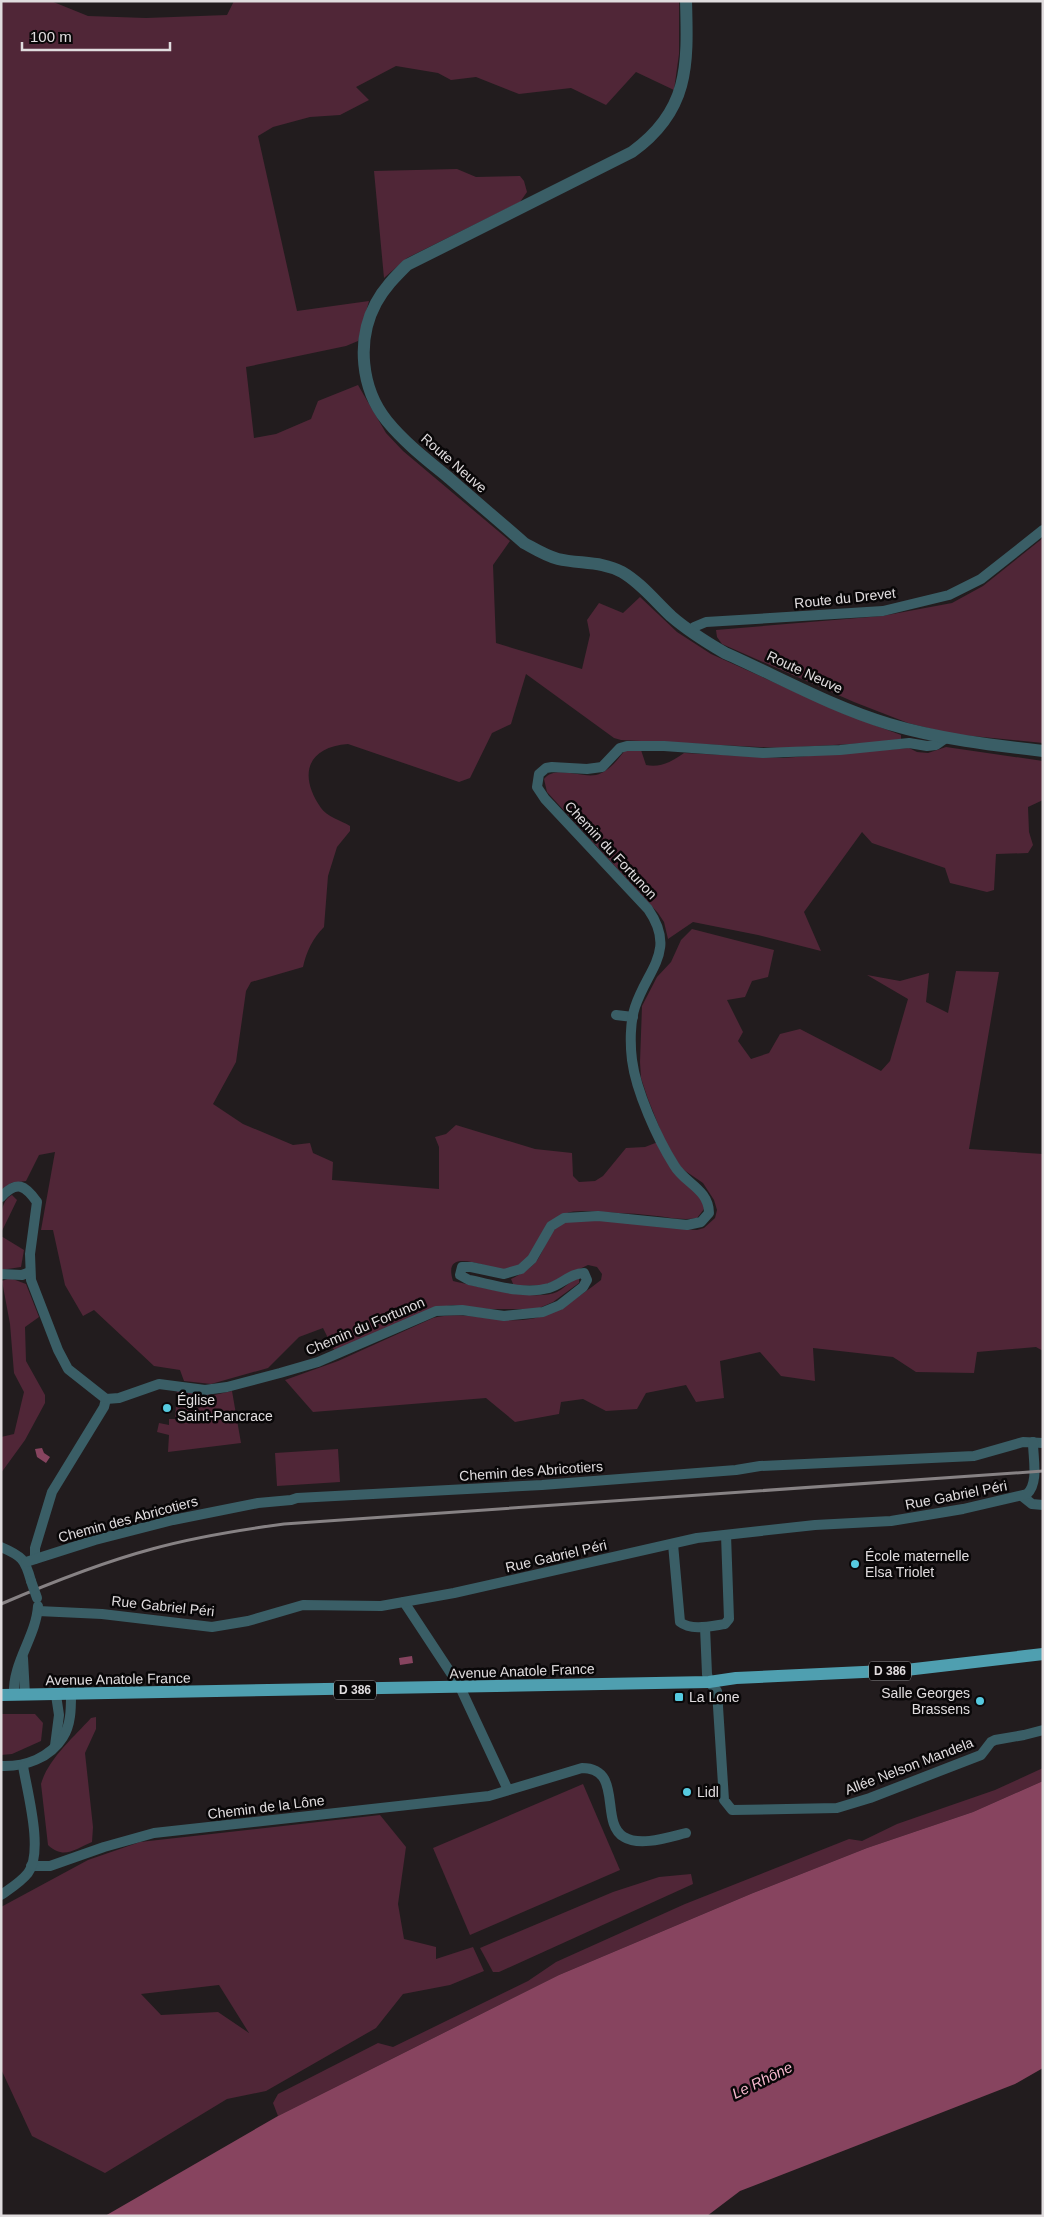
<svg xmlns="http://www.w3.org/2000/svg" width="1044" height="2217" viewBox="0 0 1044 2217" font-family="Helvetica,sans-serif">
<rect width="100%" height="100%" fill="#221c1e"/>
<g fill="#502637" fill-rule="evenodd">
<path d="M1,1H51L88,16L146,18L227,15L234,1H679V54L674,90L636,72L606,105L571,88L519,94L476,77L451,80L438,73L396,66L356,87L369,100L340,115L310,117L273,127L258,136L297,311L369,301L358,341L346,346L246,367L254,438L276,434L311,419L318,401L358,385L386,433L403,451L510,541L493,565L496,643L582,669L590,635L587,620L599,603L623,613L640,597L677,632L711,654L842,713L901,735V739L885,742L781,748L621,740L614,738L526,674L511,724L492,733L470,778L459,782L348,744C307,747 298,775 321,808C326,816 342,821 350,826V831L337,847L328,876L324,927C313,938 306,952 303,967L251,982L246,991L236,1062L213,1104L243,1124L293,1145L310,1143L313,1153L333,1162L332,1180L439,1189V1147L435,1137L446,1134L456,1125L535,1149L572,1153L573,1176L579,1182L595,1181L603,1176L626,1148L645,1147L658,1142L703,1202L704,1209L697,1218C680,1221 664,1216 647,1215C631,1213 614,1213 598,1212C587,1211 575,1210 564,1214C541,1222 537,1264 509,1269C492,1273 441,1242 453,1281C476,1286 535,1302 557,1292C563,1289 569,1283 575,1278L579,1279V1283L553,1302L537,1309H489L453,1305L434,1308L335,1352L323,1328L299,1337L268,1368L211,1384L184,1381L180,1370L154,1366L94,1310L83,1316L65,1285L53,1230H41L55,1152L39,1155L26,1181L11,1183L1,1193Z"/>
<polygon points="457,169 476,177 520,176 524,181 527,192 520,202 407,258 384,278 374,171"/>
<polygon points="1043,538 1043,743 952,734 908,723 854,702 722,644 717,637 716,630 882,616 952,603 983,586"/>
<path d="M640,747L646,765C661,768 673,761 684,753L783,758L909,748L917,752L928,753L946,747L1043,761V800L1028,807L1029,832L1033,845L1028,853L996,854L994,890L987,892L950,883L945,868L872,843L862,832L804,912L821,951L758,935L693,922L668,939L664,922L658,913L547,792L544,779C555,765 580,778 596,775C609,772 619,758 626,749Z"/>
<path d="M692,929L774,950L768,977L752,981L745,997L727,1000L743,1032L738,1041L751,1059L769,1053L780,1034L800,1029L881,1071L890,1061L908,999L867,975L900,981L929,973L926,1002L948,1013L956,971L999,972L969,1149L1043,1154V1351L1036,1347L977,1352L974,1373L916,1372L893,1357L813,1348L815,1381L781,1376L760,1352L720,1361L724,1398L696,1402L686,1385L646,1393L637,1409L606,1411L583,1399L561,1402L559,1414L515,1422L486,1398L313,1412L285,1380L338,1361L433,1318C458,1311 483,1319 509,1320C547,1323 573,1301 601,1280L602,1274L597,1267L588,1265L545,1285L514,1286L511,1279C521,1274 531,1269 538,1259C545,1248 549,1231 561,1224C584,1211 667,1229 697,1230L704,1228L715,1218L717,1210L714,1200L703,1183L681,1168L664,1139L648,1099L641,1078L640,1062L642,1006L657,977L671,962L681,940Z"/>
<path d="M12,1195L17,1200L1,1233C1,1218 0,1201 12,1195Z"/>
<polygon points="1,1236 24,1250 21,1267 1,1270"/>
<polygon points="10,1278 26,1284 39,1317 25,1327 26,1361 45,1395 45,1403 25,1440 1,1473 1,1437 14,1434 24,1392 14,1373 10,1324 2,1281"/>
<polygon points="177,1389 214,1395 232,1391 241,1443 168,1452 169,1435 157,1432 159,1423 169,1425 169,1419 175,1419"/>
<polygon points="338,1449 340,1482 277,1486 275,1453"/>
<polygon points="1,1714 35,1714 43,1723 41,1741 12,1754 1,1755"/>
<path d="M96,1717V1729L85,1753L93,1827L92,1842C75,1849 64,1860 48,1845L41,1784C48,1759 74,1737 91,1718Z"/>
<polygon points="1043,1768 1043,1781 973,1812 867,1848 753,1893 559,1975 278,2116 273,2103 278,2094 378,2043 393,2047 528,1981 556,1962 685,1904 849,1839 862,1841 897,1824 995,1790"/>
<polygon points="583,1784 620,1870 470,1935 433,1848"/>
<path d="M380,1815L406,1847L398,1904L404,1939L436,1947V1959L473,1947L484,1971L450,1985L403,1994L376,2028L266,2091L227,2099L105,2173L32,2136L1,2069V1907L88,1860L140,1842ZM219,1985L249,2033L218,2012L161,2015L141,1994Z"/>
<polygon points="691,1874 693,1884 499,1972 493,1972 480,1948 613,1892 659,1877"/>
</g>
<g fill="#87445f">
<polygon points="42,1448 44,1453 50,1457 46,1463 37,1457 35,1449"/>
<polygon points="412,1656 413,1663 400,1665 399,1658"/>
<polygon points="1043,1781 1043,2068 1015,2084 740,2191 707,2216 105,2216 278,2116 559,1975 753,1893 867,1848 973,1812"/>
</g>
<g fill="none" stroke-linecap="round" stroke-linejoin="round">
<g stroke="#3a5e66" stroke-width="10">
<polyline points="691,631 694,627 706,622 883,611 949,595 981,579 1043,530"/>
<polyline points="616,1015 633,1017"/>
<path d="M1,1197C17,1180 25,1185 37,1202L30,1254L31,1280L58,1350L68,1369L106,1399L104,1407L52,1492L35,1548V1559"/>
<polyline points="1,1274 22,1275 30,1272"/>
<path d="M106,1399L119,1398L159,1384L205,1390L227,1387L280,1373L318,1362L436,1311L462,1310L504,1316L543,1312L560,1305L583,1287L587,1280L584,1273C571,1273 562,1284 549,1288C523,1295 494,1285 469,1280L460,1275L462,1267H471L504,1274L521,1269L532,1259L551,1226L564,1218L598,1216L687,1225L701,1222L709,1213C709,1189 684,1183 674,1165C657,1138 636,1091 632,1060C630,1044 630,1022 635,1007C648,968 677,951 648,909L545,799L537,787L539,774L546,768L552,767L587,769L602,767L620,748L627,746H664L763,753L840,750L909,743L927,746L936,745L946,738"/>
<polyline points="1022,1496 1032,1504 1043,1505"/>
<path d="M673,1544L680,1622C691,1631 711,1626 725,1624L729,1619L726,1535"/>
<path d="M1,1547C22,1556 25,1559 31,1581"/>
<polyline points="26,1562 95,1540 173,1520 258,1503 291,1500 297,1498 542,1485 736,1470 760,1466 974,1456 1023,1442 1043,1443"/>
<polyline points="404,1602 460,1687 508,1790"/>
<path d="M38,1611L102,1614L212,1627L248,1621L303,1605L381,1606L454,1593L697,1538L815,1525L891,1521L963,1509L1027,1494C1039,1483 1033,1458 1033,1442"/>
<polyline points="705,1627 707,1674 709,1682 717,1691 724,1800 732,1810 837,1808 870,1798 981,1755 991,1742 995,1740 1024,1735 1043,1730"/>
<polyline points="23,1658 25,1695"/>
<path d="M14,1695C12,1663 36,1637 38,1606"/>
<polyline points="55,1746 59,1715 56,1695"/>
<path d="M1,1766C25,1767 50,1758 63,1737C71,1725 71,1708 71,1695"/>
<path d="M31,1866H50L104,1847L154,1833L489,1796L582,1768C624,1768 599,1823 624,1837C640,1847 669,1837 686,1833"/>
<path d="M1,1895C11,1888 21,1882 28,1873C44,1852 27,1791 23,1766"/>
</g>
<path stroke="#3a5e66" stroke-width="12" d="M686,1C688,66 689,111 632,152L407,265C395,277 384,288 376,303C356,340 361,389 387,421C405,443 427,460 449,478C474,500 499,521 524,543C535,549 546,556 558,559C580,564 602,561 622,572C641,583 655,601 671,616C687,630 706,642 725,653C779,677 832,707 889,724C939,739 991,745 1043,751"/>
<polyline stroke="#4f9fb0" stroke-width="12" points="1,1695 709,1682 736,1678 906,1670 1043,1654"/>
<path stroke="#878284" stroke-width="3" d="M1,1604C50,1583 100,1563 152,1549C195,1537 239,1530 284,1524L1043,1471"/>
<polyline stroke="#3a5e66" stroke-width="10" points="31,1581 37,1598"/>
</g>
<g fill="#56cae0" stroke="#090708" stroke-width="2">
<circle cx="167" cy="1408" r="5"/>
<circle cx="855" cy="1564" r="5"/>
<rect x="674" y="1692" width="10" height="10" rx="2.5"/>
<circle cx="980" cy="1701" r="5"/>
<circle cx="687" cy="1792" r="5"/>
</g>
<g text-anchor="middle" dominant-baseline="central" stroke-width="5" stroke-linejoin="round" paint-order="stroke">
<g fill="#090708" stroke="#a09c9e" stroke-width="1">
<rect x="869" y="1661.5" width="42" height="19" rx="4"/>
<rect x="334" y="1680.5" width="42" height="19" rx="4"/>
</g>
<g font-size="12" font-weight="bold" fill="#e0dcde">
<text x="890" y="1671">D 386</text>
<text x="355" y="1690">D 386</text>
</g>
<g font-size="14" fill="#e0dcde" stroke="#090708">
<text transform="translate(454 463) rotate(41)">Route Neuve</text>
<text transform="translate(845 598) rotate(-6)">Route du Drevet</text>
<text transform="translate(805 672) rotate(25)">Route Neuve</text>
<text transform="translate(611 850) rotate(47)">Chemin du Fortunon</text>
<text transform="translate(365 1326) rotate(-23)">Chemin du Fortunon</text>
<text transform="translate(531 1471) rotate(-4)">Chemin des Abricotiers</text>
<text transform="translate(956 1495) rotate(-11)">Rue Gabriel Péri</text>
<text transform="translate(128 1519) rotate(-15)">Chemin des Abricotiers</text>
<text transform="translate(556 1556) rotate(-13)">Rue Gabriel Péri</text>
<text transform="translate(163 1606) rotate(6)">Rue Gabriel Péri</text>
<text transform="translate(522 1671) rotate(-2)">Avenue Anatole France</text>
<text transform="translate(118 1679) rotate(-1)">Avenue Anatole France</text>
<text transform="translate(909 1766) rotate(-21)">Allée Nelson Mandela</text>
<text transform="translate(266 1807) rotate(-7)">Chemin de la Lône</text>
</g>
<g font-size="14" fill="#e0dcde" stroke="#090708" text-anchor="start">
<text x="177" y="1400">Église<tspan x="177" dy="16">Saint-Pancrace</tspan></text>
<text x="865" y="1556">École maternelle<tspan x="865" dy="16">Elsa Triolet</tspan></text>
<text x="970" y="1693" text-anchor="end">Salle Georges<tspan x="970" dy="16">Brassens</tspan></text>
<text x="689" y="1697">La Lone</text>
<text x="697" y="1792">Lidl</text>
</g>
<g font-size="15" font-style="italic" fill="#f5b7cd" stroke="#090708">
<text transform="translate(762 2080) rotate(-26)">Le Rhône</text>
</g>
</g>
<rect width="1044" height="2217" fill="none" stroke="#e0dcde" stroke-width="5"/>
<path d="M22 42v8h148v-8" fill="none" stroke="#e0dcde" stroke-width="2.5"/>
<text x="30" y="42" font-size="15" fill="#e0dcde" stroke="#090708" stroke-width="4" paint-order="stroke">100 m</text>
</svg>
